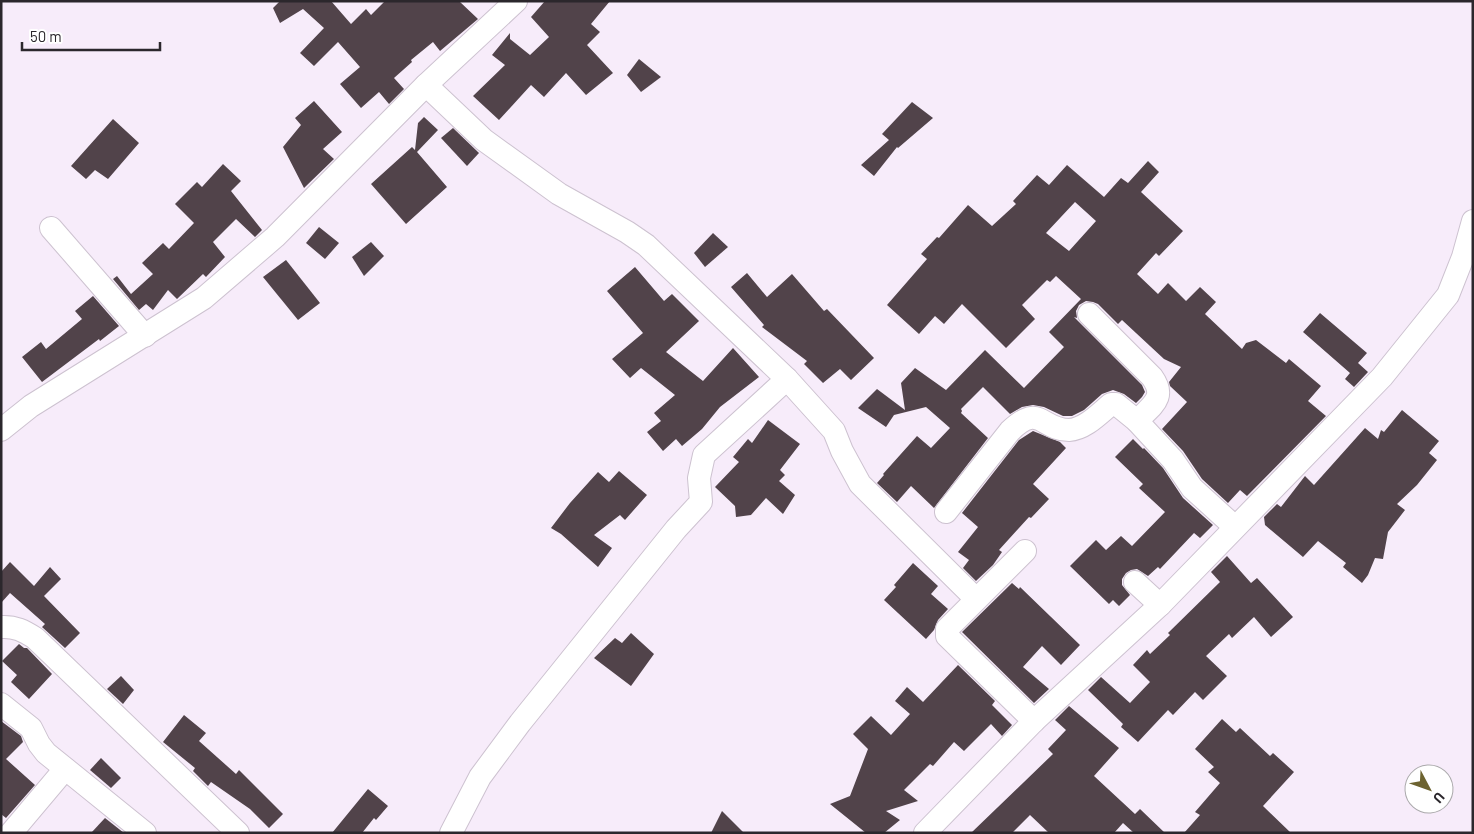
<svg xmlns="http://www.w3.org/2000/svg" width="1474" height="834" viewBox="0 0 1474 834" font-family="Barlow,sans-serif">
<rect width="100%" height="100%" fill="#f7ecfa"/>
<g fill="#51434a" fill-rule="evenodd">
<polygon points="280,1 331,1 351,24 366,9 371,15 385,1 459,1 478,19 440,51 433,42 411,60 412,62 394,78 404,89 389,104 379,92 361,108 340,84 360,67 338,42 314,66 300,53 324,28 303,9 280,23 273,8"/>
<polygon points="545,1 610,1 591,24 600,32 587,45 613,73 586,95 566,73 544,97 531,85 499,120 473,96 505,65 492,55 510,33 510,39 530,55 549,37 531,17"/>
<polygon points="639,59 661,77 641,92 627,75"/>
<polygon points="314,101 342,132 323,149 334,159 304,188 283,147 301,125 295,118"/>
<polygon points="912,102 933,118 898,148 897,147 874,176 861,165 889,140 882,134"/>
<polygon points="424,117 438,130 417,152 447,187 406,224 371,184 412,147 415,150 418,123"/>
<polygon points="113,119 139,143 108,179 95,170 86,179 71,166"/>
<polygon points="453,128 479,153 467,166 441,138"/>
<path d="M1148,161L1159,172L1141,192L1183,231L1159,256L1156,253L1137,274L1158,294L1168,283L1186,301L1200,287L1216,302L1205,314L1242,349L1246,343L1256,340L1286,363L1289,359L1321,386L1308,401L1326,416L1247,496L1240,490L1228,503L1202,479L1183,451L1162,429L1187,402L1170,386L1169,382L1181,367L1164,359L1122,320L1118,324L1098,304L1093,302L1086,301L1079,305L1076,311L1077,318L1074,317L1142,385L1145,392L1142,397L1136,403L1124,394L1113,390L1102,394L1084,410L1072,416H1063L1044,407L1033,405L1022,407L1010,414L983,387L961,409L962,411L961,413L988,438L934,508L911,486L897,502L877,483L884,475L883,474L917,436L931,448L950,428L926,407L894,415L886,427L858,408L877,389L905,410L901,383L915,368L946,390L985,350L1024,388L1064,347L1049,332L1081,299L1056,276L1050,282L1047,280L1022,305L1035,319L1006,348L962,304L944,324L935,316L919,334L887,305L927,259L921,254L937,237L939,238L968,205L992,226L1016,204L1013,201L1037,175L1049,185L1067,165L1104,197L1121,178L1128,183ZM1075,202L1096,221L1069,251L1046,233Z"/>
<polygon points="223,164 241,181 231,191 262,230 255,237 236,219 213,242 225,257 206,277 203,274 177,299 168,290 153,310 146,304 139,310 113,279 117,276 131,294 153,274 142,263 163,243 169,249 194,223 175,204 197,182 202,187"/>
<polygon points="319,227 339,243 325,259 306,243"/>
<polygon points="713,233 728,247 705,267 694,253"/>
<polygon points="371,242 384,256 364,276 352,257"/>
<polygon points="286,260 320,303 298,320 263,277"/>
<polygon points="635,267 664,301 672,294 699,321 666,352 703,381 733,348 759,377 720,407 702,429 682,446 676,439 663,451 647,432 661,421 654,413 675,395 641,368 630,378 612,359 643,333 607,291"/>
<polygon points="747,273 767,297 792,274 824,311 827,309 874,358 851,380 840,369 823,383 804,364 807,361 762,327 764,325 731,287"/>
<polygon points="93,296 119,326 100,341 99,339 42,382 22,357 41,342 46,349 82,319 75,311"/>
<polygon points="1320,313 1367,353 1358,363 1368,372 1354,387 1345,379 1350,373 1303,332"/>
<polygon points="1402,410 1439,441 1429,453 1437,460 1417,485 1397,504 1405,510 1388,532 1383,559 1375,558 1368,575 1362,583 1343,567 1346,563 1318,541 1303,557 1265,525 1264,517 1277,504 1281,507 1305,476 1314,485 1365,428 1378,439 1381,430 1384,432"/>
<polygon points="768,420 800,444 780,470 785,475 779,481 795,495 783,514 766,498 751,515 736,517 735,506 715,487 739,462 733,457 748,439 752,443"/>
<polygon points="1033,431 1060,442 1066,448 1033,484 1049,499 1031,518 1029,517 999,550 1002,552 993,565 976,581 963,568 969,560 958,552 978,527 962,513 1019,440"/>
<polygon points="1133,439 1143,449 1144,448 1163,468 1183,498 1213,525 1200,538 1194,533 1160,569 1158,567 1148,576 1137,569 1131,570 1126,573 1122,579 1122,585 1130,595 1119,606 1113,600 1109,604 1070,566 1096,540 1106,550 1121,536 1132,546 1165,512 1139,488 1143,484 1115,457"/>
<polygon points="619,471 647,495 625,520 620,515 594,535 612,548 598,567 561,534 551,528 570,503 598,472 609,482"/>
<polygon points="1227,556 1251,583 1257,578 1293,617 1271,637 1254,617 1232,638 1229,634 1206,656 1227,676 1203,700 1195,692 1173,715 1168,710 1138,742 1121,727 1123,724 1088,690 1101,677 1130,703 1150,682 1133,665 1147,650 1150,654 1170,635 1168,633 1220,582 1211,572"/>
<polygon points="10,562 34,586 50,567 61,579 44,596 80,633 65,648 42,627 45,624 10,593 1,603 1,572"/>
<polygon points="913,563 938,586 931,594 948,609 938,620 934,630 926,639 884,600 896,587 894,585"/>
<polygon points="1012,583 1019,589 1020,587 1080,645 1061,665 1042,646 1023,667 1049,689 1034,703 962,632"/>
<polygon points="631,633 654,654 631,686 594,658 615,638 622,643"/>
<polygon points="19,644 24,648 27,648 52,674 29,699 11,682 17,675 2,661"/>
<polygon points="958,665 995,701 992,705 1012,725 1002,736 991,724 964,751 954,742 933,766 930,764 904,790 918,801 886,811 900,820 884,833 866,833 830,804 850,796 868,749 853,734 871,716 891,735 910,714 895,701 907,687 923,702"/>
<polygon points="121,676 134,690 123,704 107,689"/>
<polygon points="1069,706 1119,748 1094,776 1135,814 1140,809 1165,833 1134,833 1123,823 1114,833 1049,833 1030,815 1012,833 971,833 1053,754 1048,749 1066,730 1055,720"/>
<polygon points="184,715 206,733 199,741 236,774 239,770 283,814 269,828 250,809 211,782 208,786 193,771 195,768 163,742"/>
<polygon points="1222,719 1236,732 1240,728 1270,756 1273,753 1294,772 1263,806 1291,833 1184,833 1200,815 1195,812 1220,783 1208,772 1214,767 1195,749"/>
<polygon points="1,721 21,736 23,742 6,759 35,785 6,818 1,814"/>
<polygon points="101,758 121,778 111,788 90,770"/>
<polygon points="368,789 388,806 376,820 374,818 362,833 332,833"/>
<polygon points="722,811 744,833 711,833"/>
<polygon points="105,818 124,833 91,833"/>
</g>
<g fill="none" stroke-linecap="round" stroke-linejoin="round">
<defs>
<g id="street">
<polyline points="426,85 484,140 559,194 627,232 646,245 787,379 834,431 842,451 860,484 976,599"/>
<polyline points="51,228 145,336"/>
<path d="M1089,314L1152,377C1167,398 1152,405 1137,421L1173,460L1192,488L1235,527"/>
<polyline points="1,430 31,406 204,298 275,237 426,85 516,1"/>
<path d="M946,512L1010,431C1040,402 1041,430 1069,430C1085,429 1099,414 1111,404H1116L1137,421"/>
<polyline points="1025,551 947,629 947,636 1034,721"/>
<polyline points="1135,582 1160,605"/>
<path d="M1,627C15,626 24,631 35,638L238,833"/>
<polyline points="1,704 31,728 39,744 46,753 145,833"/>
<polyline points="11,833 65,769"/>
<polyline points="451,833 480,777 520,723 676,529 701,502 699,478 704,455 787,379"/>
<polyline points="925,833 1034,721 1160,605 1382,377 1448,295 1463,257 1473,221"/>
</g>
</defs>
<use href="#street" stroke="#cdc2d0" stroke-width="24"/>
<use href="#street" stroke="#fff" stroke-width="22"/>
</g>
<rect width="1474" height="834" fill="none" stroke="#2b272c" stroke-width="5"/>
<g transform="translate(1429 789) rotate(131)"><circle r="24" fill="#ffffff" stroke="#aaa9ab"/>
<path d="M0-4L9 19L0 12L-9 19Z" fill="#6d6330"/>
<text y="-8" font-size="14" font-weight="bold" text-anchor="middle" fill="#2b272c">U</text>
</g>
<path d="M22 42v8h138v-8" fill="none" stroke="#2b272c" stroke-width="2.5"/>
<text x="30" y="42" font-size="15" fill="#2b272c" stroke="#ffffff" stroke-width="4" paint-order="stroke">50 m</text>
</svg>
